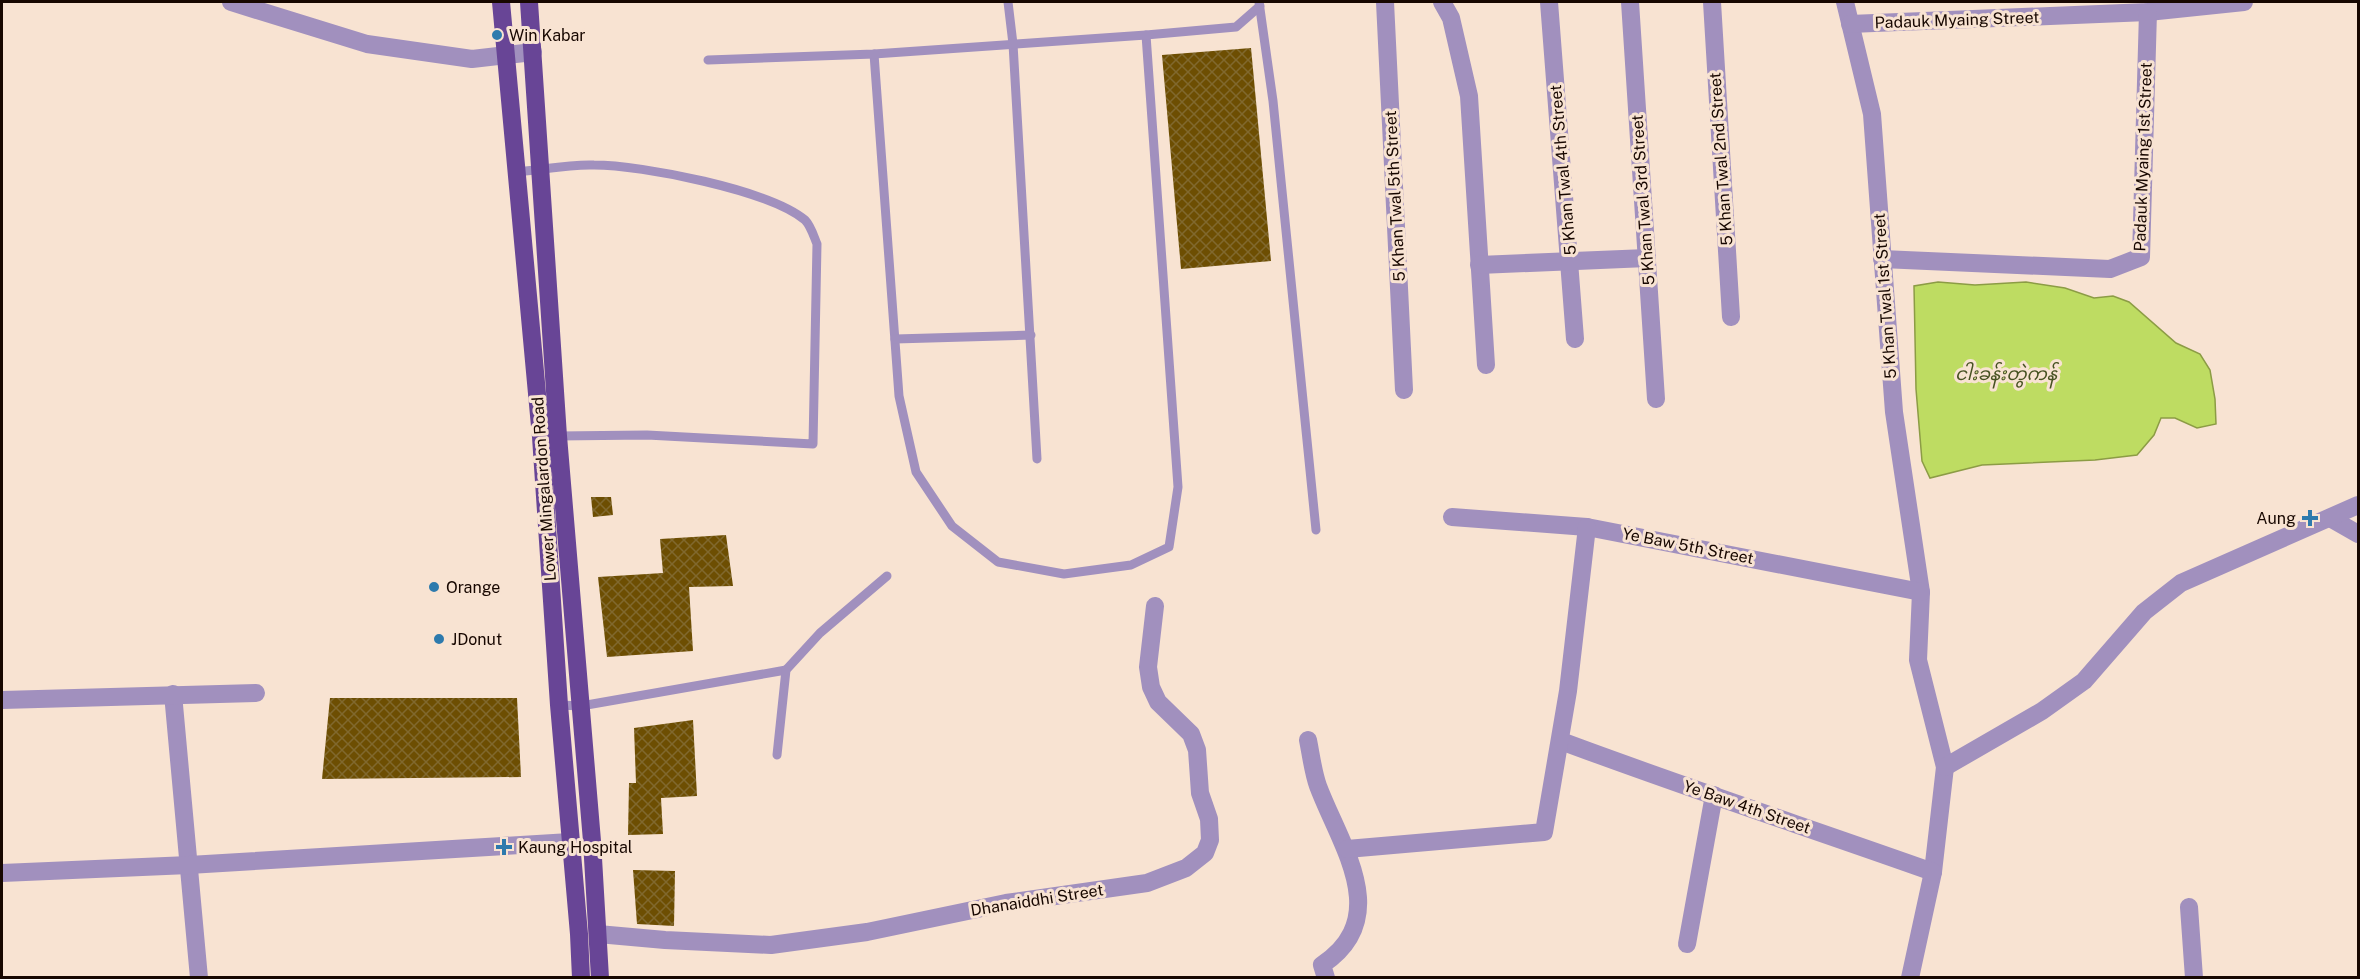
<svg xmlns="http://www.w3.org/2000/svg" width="2360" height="979" viewBox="0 0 2360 979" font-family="'Public Sans','Noto Sans Myanmar',sans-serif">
<defs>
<pattern id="building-cross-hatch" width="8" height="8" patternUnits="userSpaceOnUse" patternTransform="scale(1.5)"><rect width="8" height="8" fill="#6d4e02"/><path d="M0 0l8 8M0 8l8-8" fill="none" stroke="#80682e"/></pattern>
</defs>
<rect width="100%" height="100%" fill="#f8e3d2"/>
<polygon fill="#bedc62" stroke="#8c9c45" stroke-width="1.5" points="1938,282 1975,285 2026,282 2065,288 2094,298 2113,296 2129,302 2176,343 2200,354 2210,370 2215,399 2216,424 2197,428 2175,418 2161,418 2154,435 2137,455 2095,460 1982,465 1930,478 1922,461 1916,389 1914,286"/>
<g fill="url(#building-cross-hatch)">
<polygon points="1251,48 1271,261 1181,269 1162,55"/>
<polygon points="591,497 611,497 613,515 593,517"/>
<polygon points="726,535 733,586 689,587 693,651 607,657 598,577 663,573 660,539"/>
<polygon points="330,698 517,698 521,777 322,779"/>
<polygon points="693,720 697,796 661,798 663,834 628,835 629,783 636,783 634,728"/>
<polygon points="633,870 675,871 674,926 637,924"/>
</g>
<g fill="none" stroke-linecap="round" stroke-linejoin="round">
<g stroke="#a190be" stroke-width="9">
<polyline points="1008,2 1013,44 1037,459"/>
<polyline points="1259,2 1273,101 1316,530"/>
<polyline points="874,54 899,396 916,472 952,526 998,562 1064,574 1131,565 1169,547 1178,487 1146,35"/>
<polyline points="708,60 874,54 1146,35 1236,27 1260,6"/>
<path d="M516,172C542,170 568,164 594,165C642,165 769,190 805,220C811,226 814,237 817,244L813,444L647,435L558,436"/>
<polyline points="895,339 1031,335"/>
<polyline points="559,705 581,706 786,670"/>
<polyline points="777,755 786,670 820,633 887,576"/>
</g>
<g stroke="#a190be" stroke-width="18">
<polyline points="231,2 367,44 472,59 533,52"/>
<polyline points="1385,2 1404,390"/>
<polyline points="1442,2 1451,18 1469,96 1486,365"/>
<polyline points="1549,2 1575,339"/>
<polyline points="1630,2 1656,399"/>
<polyline points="1712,2 1731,317"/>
<polyline points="1845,2 1872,114 1894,412 1921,592 1918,660 1945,767 1933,872 1910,978"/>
<polyline points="1850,24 2148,12 2244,2"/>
<polyline points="1882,259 2110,269 2141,257 2148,12"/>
<polyline points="1479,265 1647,258"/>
<polyline points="1452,517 1587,527 1921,592"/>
<polyline points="2330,518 2358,534"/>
<polyline points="173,694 199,978"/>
<polyline points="2,700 256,693"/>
<path d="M1308,740C1311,755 1313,772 1318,786C1340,845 1394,917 1322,965L1326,978"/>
<path d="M1561,741C1684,787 1809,828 1933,872"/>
<polyline points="1945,767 2042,711 2084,681 2144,612 2181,583 2358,505"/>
<polyline points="1347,849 1544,832 1568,691 1587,527"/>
<polyline points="2,873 189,865 570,842"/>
<polyline points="2189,907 2194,978"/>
<polyline points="598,934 665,940 771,945 867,932 1006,903 1147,883 1186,868 1205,853 1210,840 1209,819 1200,793 1197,750 1191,734 1158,702 1151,687 1148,667 1155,606"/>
<polyline points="1687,944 1714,795"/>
</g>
<g stroke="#684596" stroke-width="18">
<polyline points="501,2 541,437 559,705 579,934 581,978"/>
<polyline points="529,2 558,436 592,841 600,978"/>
</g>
</g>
<g fill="#2d7aad" stroke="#f8e3d2" stroke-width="2">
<circle cx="497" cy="35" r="6"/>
<path d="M2307 509h6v6h6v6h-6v6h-6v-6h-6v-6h6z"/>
<circle cx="434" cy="587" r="6"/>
<circle cx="439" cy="639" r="6"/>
<path d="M501 838h6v6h6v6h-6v6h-6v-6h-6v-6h6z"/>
</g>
<g text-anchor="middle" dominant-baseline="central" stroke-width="6" stroke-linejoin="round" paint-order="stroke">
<g font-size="16" fill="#170700" stroke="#f8e3d2">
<text transform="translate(1957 20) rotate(-2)">Padauk Myaing Street</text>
<text transform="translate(2143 157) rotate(-88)">Padauk Myaing 1st Street</text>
<text transform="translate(1721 159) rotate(-94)">5 Khan Twal 2nd Street</text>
<text transform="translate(1563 170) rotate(-95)">5 Khan Twal 4th Street</text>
<text transform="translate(1395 196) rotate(-93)">5 Khan Twal 5th Street</text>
<text transform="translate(1643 200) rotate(-94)">5 Khan Twal 3rd Street</text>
<text transform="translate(1885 296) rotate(-94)">5 Khan Twal 1st Street</text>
<text transform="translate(544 489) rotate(-94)">Lower Mingalardon Road</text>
<text transform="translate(1688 546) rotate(11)">Ye Baw 5th Street</text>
<text transform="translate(1747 807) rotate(19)">Ye Baw 4th Street</text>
<text transform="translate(1037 900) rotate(-9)">Dhanaiddhi Street</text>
</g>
<g font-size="16" fill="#170700" stroke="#f8e3d2" text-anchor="start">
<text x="509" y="35">Win Kabar</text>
<text x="2296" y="518" text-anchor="end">Aung</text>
<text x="446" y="587">Orange</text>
<text x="451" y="639">JDonut</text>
<text x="518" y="847">Kaung Hospital</text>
</g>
<g font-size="18" font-style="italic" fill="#475222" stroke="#f8e3d2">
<text x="2006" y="373">ငါးခန်းတွဲကန်</text>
</g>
</g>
<rect width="2360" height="979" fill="none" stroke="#170700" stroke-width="6"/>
</svg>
